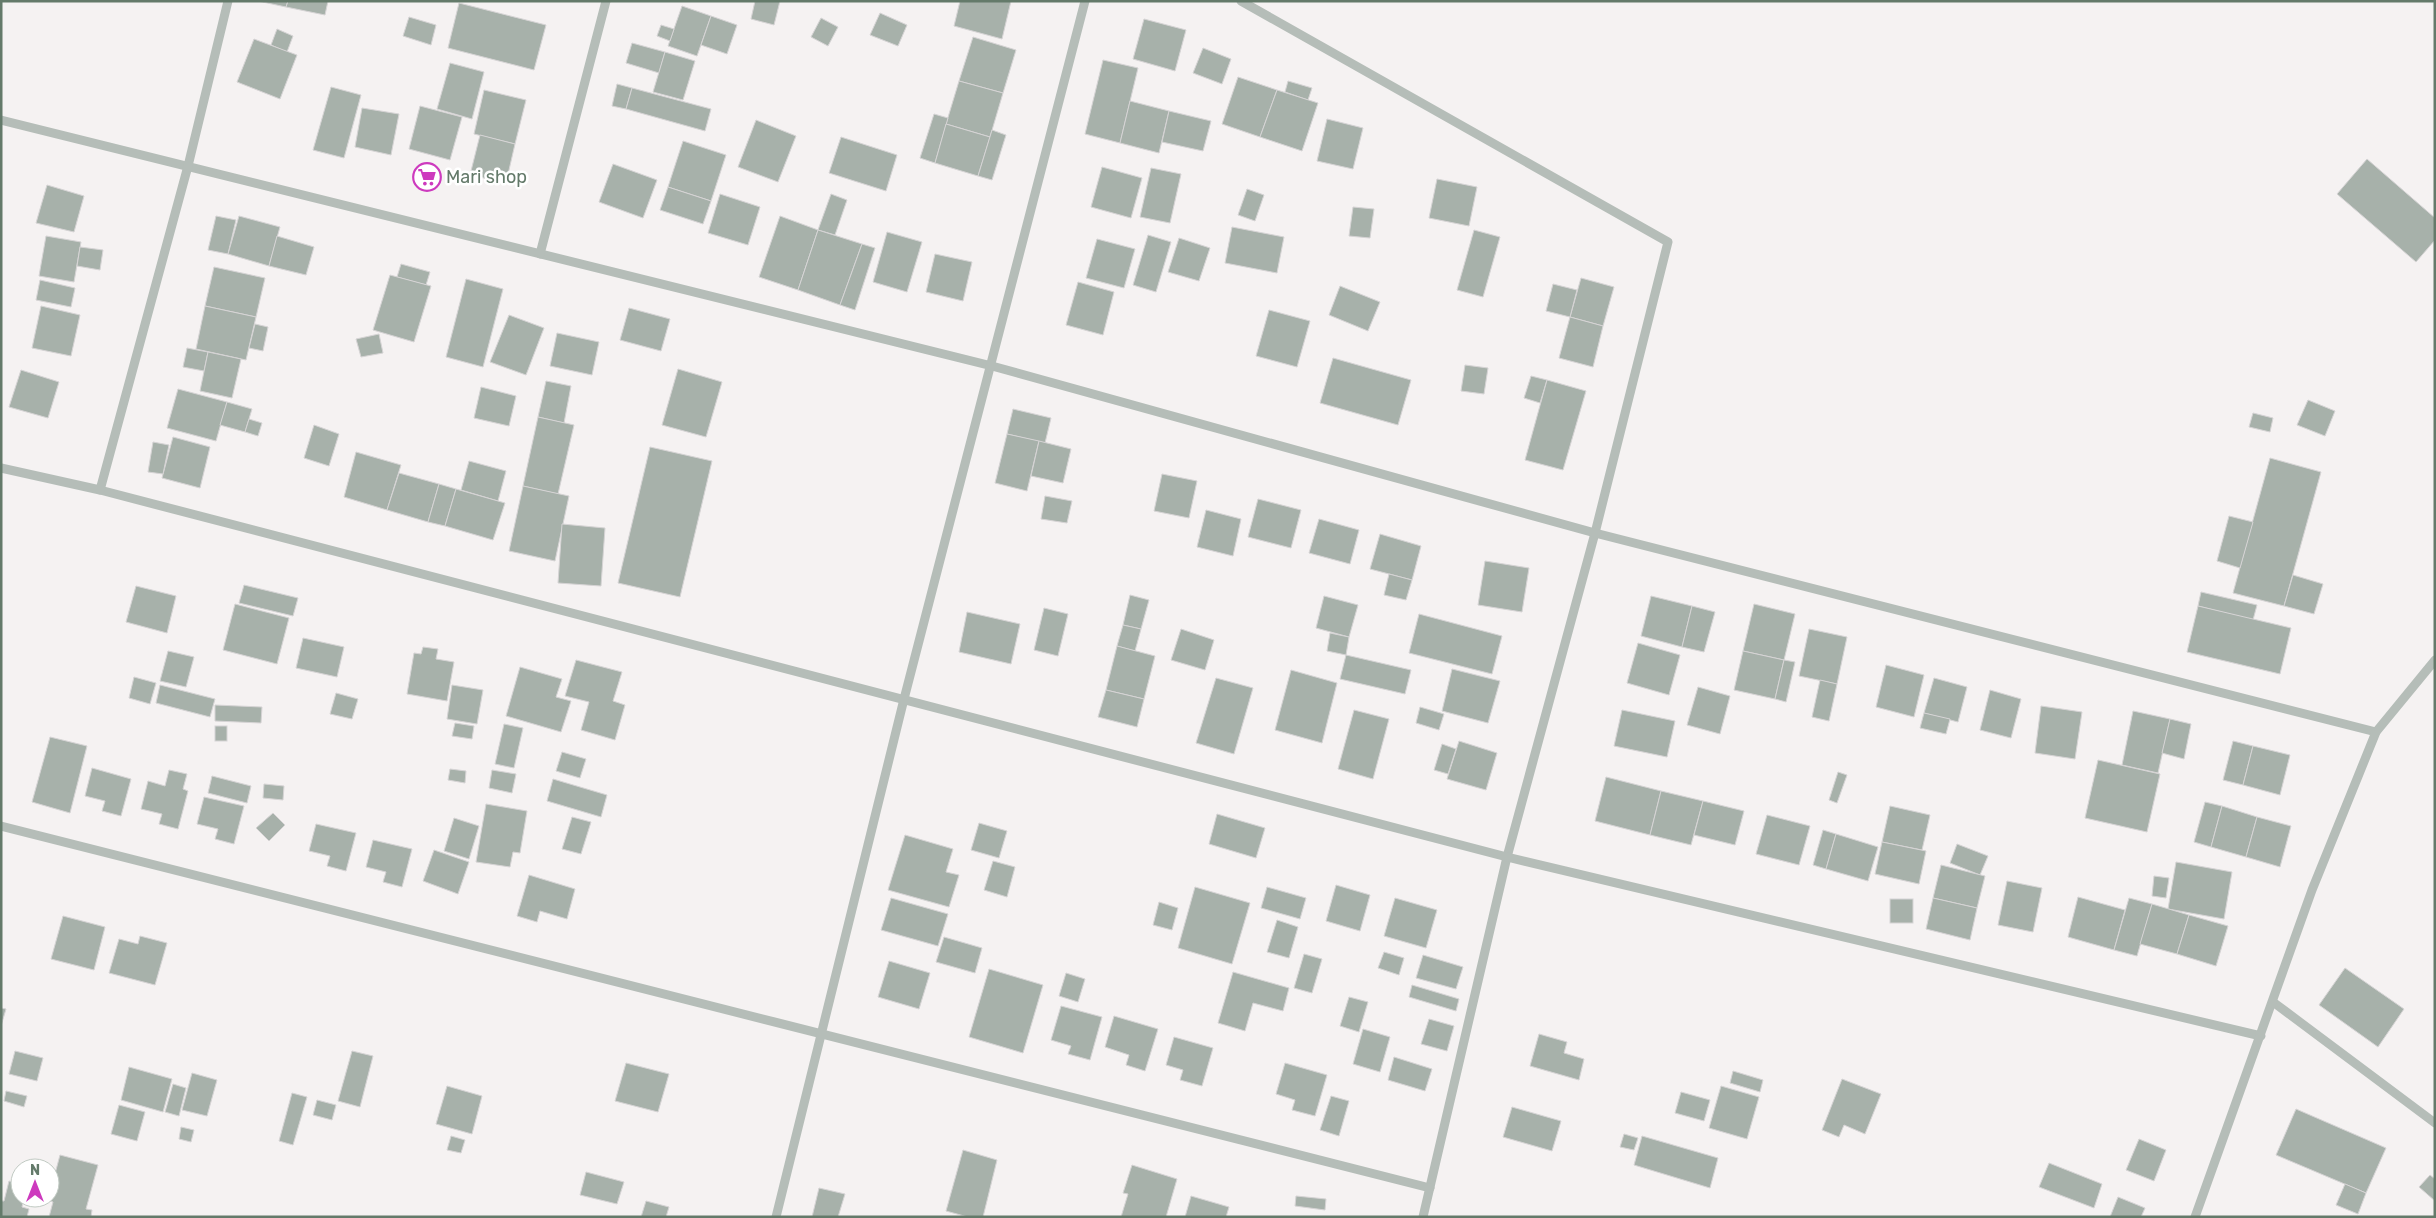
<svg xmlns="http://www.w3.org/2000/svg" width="2436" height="1218" viewBox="0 0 2436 1218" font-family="Rubik,sans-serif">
<rect width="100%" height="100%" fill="#f5f2f2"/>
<g fill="#a7b1aa" stroke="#d6d4d5">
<polygon points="258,1 288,1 286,7"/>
<polygon points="288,1 328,1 325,15 286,7"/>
<polygon points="755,1 780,1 774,25 751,19"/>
<polygon points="960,1 1011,1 1002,39 954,26"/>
<polygon points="459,3 546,25 534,70 448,48"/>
<polygon points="682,6 711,16 697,56 668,46"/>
<polygon points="880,13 907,25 898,46 870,35"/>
<polygon points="711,16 737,25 727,54 701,45"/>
<polygon points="409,17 436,25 431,45 403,36"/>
<polygon points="821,18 838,27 828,46 811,37"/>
<polygon points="1144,19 1186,30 1175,71 1133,59"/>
<polygon points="661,25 674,29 670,41 657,36"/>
<polygon points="277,29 293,36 287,52 271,45"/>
<polygon points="973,37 1016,50 1003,93 959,81"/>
<polygon points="254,39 297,55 280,99 237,82"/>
<polygon points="632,43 665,52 659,73 626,63"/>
<polygon points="1203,48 1231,59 1222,84 1193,73"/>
<polygon points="665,52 695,61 683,100 653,92"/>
<polygon points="1103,60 1138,68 1120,143 1085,134"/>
<polygon points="450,63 484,72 472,119 437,109"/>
<polygon points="1238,77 1277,90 1260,137 1222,124"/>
<polygon points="959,81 1003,93 990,137 946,124"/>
<polygon points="1288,81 1312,88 1308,100 1285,92"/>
<polygon points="617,84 632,88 626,109 612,106"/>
<polygon points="331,87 361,95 344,158 313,150"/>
<polygon points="632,88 711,109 705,131 626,109"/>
<polygon points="484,90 526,100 515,144 474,134"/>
<polygon points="1277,90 1318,103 1302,151 1260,137"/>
<polygon points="1130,101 1169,111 1159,153 1120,143"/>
<polygon points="420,106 462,117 450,160 409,149"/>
<polygon points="362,108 399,114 391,155 355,147"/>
<polygon points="1169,111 1211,121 1203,151 1162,142"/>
<polygon points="934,114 948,118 935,163 920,158"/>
<polygon points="1327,119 1363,128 1353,169 1317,161"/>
<polygon points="756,120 796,136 778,182 738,167"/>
<polygon points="946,124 990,137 978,176 935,163"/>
<polygon points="992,130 1006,135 992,180 978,176"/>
<polygon points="480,135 515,144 506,183 470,175"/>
<polygon points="841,137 897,155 886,191 829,173"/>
<polygon points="683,141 726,155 711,201 668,187"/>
<polygon points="2367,159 2435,218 2435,240 2416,262 2337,194"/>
<polygon points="613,164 657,180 643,218 599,202"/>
<polygon points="1102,167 1142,178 1131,218 1091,207"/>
<polygon points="1151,168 1181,174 1170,223 1140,217"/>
<polygon points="1437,179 1477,187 1469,226 1429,218"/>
<polygon points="47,185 84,196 74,232 36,223"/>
<polygon points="668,187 711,201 703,224 660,210"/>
<polygon points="1247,189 1264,195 1255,221 1238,215"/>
<polygon points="720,194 760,207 748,245 708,233"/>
<polygon points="831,194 847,200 835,235 818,230"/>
<polygon points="1353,207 1374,209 1370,238 1349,236"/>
<polygon points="216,216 236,220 228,254 208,250"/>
<polygon points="239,216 280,227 269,266 228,254"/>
<polygon points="780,216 818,230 798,290 759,277"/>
<polygon points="1232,227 1284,237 1277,273 1225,263"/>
<polygon points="818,230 862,244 840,305 798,290"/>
<polygon points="1474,230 1500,237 1483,297 1457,290"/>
<polygon points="887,232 922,242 907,292 873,282"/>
<polygon points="1148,235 1171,242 1156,292 1133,285"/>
<polygon points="46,236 81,242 74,282 39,276"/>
<polygon points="277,236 314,247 306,275 269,266"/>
<polygon points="1179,238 1210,248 1199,281 1168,272"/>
<polygon points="1097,239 1135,249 1124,288 1086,278"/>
<polygon points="862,244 875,248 855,310 840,305"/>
<polygon points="80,247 103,250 100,270 77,266"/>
<polygon points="935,254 972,262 963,301 926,292"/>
<polygon points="401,264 430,272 426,285 397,277"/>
<polygon points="214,267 265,278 256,317 205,306"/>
<polygon points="390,275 431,286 414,342 373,330"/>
<polygon points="1581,278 1614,287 1603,326 1570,317"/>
<polygon points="466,279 503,289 483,367 446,357"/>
<polygon points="40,280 75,288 71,307 36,300"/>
<polygon points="1078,282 1114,292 1103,335 1066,325"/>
<polygon points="1553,284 1577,290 1570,317 1546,311"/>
<polygon points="1340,286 1380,302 1368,331 1329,315"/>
<polygon points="41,306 80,315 71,356 32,348"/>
<polygon points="205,306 256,317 246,360 196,349"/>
<polygon points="629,308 670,319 661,351 620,340"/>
<polygon points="1269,310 1310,321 1297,367 1256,356"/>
<polygon points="509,315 544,328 526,375 490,362"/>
<polygon points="1570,317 1603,326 1593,367 1559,358"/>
<polygon points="255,324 268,327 263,351 249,348"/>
<polygon points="557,333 599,342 592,375 550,366"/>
<polygon points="379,334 383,353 361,357 356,339"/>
<polygon points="187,348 208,352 204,371 183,367"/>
<polygon points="208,352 241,359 232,398 200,391"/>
<polygon points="1333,358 1411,380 1398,425 1320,403"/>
<polygon points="1465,365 1488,368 1484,394 1461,391"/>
<polygon points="678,369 722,382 706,437 662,425"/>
<polygon points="21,370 59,382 48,418 9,407"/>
<polygon points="1531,376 1547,380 1540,403 1524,398"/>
<polygon points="1547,380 1586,391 1563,470 1525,460"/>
<polygon points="546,381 571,386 564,423 538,417"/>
<polygon points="481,387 516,396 509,426 474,418"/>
<polygon points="178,389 227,402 216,441 167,428"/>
<polygon points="2308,400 2335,411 2325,436 2297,425"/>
<polygon points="227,402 252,409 245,432 220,425"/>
<polygon points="1013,409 1051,418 1045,443 1007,434"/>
<polygon points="2253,413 2273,418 2270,432 2249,427"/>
<polygon points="538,417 574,425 558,494 523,486"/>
<polygon points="249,419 262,423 258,436 245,432"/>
<polygon points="314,425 339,434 329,466 304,458"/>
<polygon points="1007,434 1039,441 1027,491 995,483"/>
<polygon points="173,437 210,447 200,488 162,478"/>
<polygon points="1039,441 1071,449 1063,483 1031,476"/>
<polygon points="153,442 169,445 163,474 148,472"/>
<polygon points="650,447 712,461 680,597 618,583"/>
<polygon points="356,452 401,465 387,510 344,497"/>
<polygon points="2270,458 2321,472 2284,606 2233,593"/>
<polygon points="469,461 506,471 498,501 461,490"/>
<polygon points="399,473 439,484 428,522 387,510"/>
<polygon points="1162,474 1197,481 1189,518 1154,511"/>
<polygon points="439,484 456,489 445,526 428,522"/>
<polygon points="523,486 569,496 555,561 509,551"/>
<polygon points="456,489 505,503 493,540 445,526"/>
<polygon points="1045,496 1072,501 1067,523 1041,519"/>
<polygon points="1258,499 1301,510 1291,548 1248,537"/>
<polygon points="1206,510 1241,519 1233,556 1197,547"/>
<polygon points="2229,516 2253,522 2240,568 2217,561"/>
<polygon points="1319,519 1359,530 1350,564 1309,553"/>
<polygon points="562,524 605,528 601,586 558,583"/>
<polygon points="1380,534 1421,546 1412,580 1370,569"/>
<polygon points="1485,561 1529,568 1522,612 1478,605"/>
<polygon points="1389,574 1412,580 1406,600 1384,595"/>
<polygon points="2293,575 2323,584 2314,614 2284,606"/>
<polygon points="244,585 298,598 293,616 239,603"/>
<polygon points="136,586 176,596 167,633 126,622"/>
<polygon points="2201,592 2257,605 2253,620 2198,606"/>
<polygon points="1130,595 1149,600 1141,629 1123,625"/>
<polygon points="1324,596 1358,605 1349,637 1316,628"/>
<polygon points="1651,596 1692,606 1682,647 1641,636"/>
<polygon points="235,604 289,618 277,664 223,650"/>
<polygon points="1754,604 1795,614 1784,660 1743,651"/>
<polygon points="1692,606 1715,612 1704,652 1682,647"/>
<polygon points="2198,606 2291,628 2280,674 2187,652"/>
<polygon points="1044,608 1068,614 1058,656 1034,650"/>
<polygon points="967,612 1020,624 1011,664 959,652"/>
<polygon points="1419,614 1502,636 1492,674 1409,653"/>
<polygon points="1123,625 1141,629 1135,651 1117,646"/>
<polygon points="1181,629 1214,640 1205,670 1171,660"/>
<polygon points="1809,629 1847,637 1837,684 1799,676"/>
<polygon points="1330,633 1349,637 1346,655 1327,651"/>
<polygon points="303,638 344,647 337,677 296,668"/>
<polygon points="1638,643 1680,655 1669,695 1627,683"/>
<polygon points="1117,646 1155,656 1144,699 1106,690"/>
<polygon points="423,647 438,649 436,659 454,662 447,701 407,694 414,653 421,654"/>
<polygon points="168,651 194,657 186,687 160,681"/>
<polygon points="1743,651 1784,660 1775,699 1734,690"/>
<polygon points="1346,655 1411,670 1405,694 1340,679"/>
<polygon points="576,660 622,672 613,701 625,705 615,740 581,730 589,702 565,696"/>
<polygon points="1784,660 1795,662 1786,702 1775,699"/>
<polygon points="1886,665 1924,675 1914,717 1876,707"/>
<polygon points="520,667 562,679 556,697 571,701 561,732 506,716"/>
<polygon points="1452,669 1500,681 1488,723 1442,711"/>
<polygon points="1291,670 1337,683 1322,743 1275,730"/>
<polygon points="134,677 156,683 150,704 129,698"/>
<polygon points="1216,678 1253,688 1234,754 1196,743"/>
<polygon points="1934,678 1967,687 1958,722 1924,713"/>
<polygon points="1820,680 1837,684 1829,721 1812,717"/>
<polygon points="160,685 215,699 210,717 156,703"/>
<polygon points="452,685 483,690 477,724 447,719"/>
<polygon points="1698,687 1730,696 1720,734 1687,725"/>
<polygon points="1106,690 1144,699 1137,727 1098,717"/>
<polygon points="1990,690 2021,699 2011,738 1980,730"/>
<polygon points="336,693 358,699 352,719 330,714"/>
<polygon points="215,705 262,707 261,723 215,721"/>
<polygon points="2041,706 2082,712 2075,759 2035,753"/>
<polygon points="1420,707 1444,714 1439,730 1416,723"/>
<polygon points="1354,710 1389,719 1373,779 1338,769"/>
<polygon points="1622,710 1675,721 1667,757 1614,746"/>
<polygon points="2133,711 2170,719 2158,773 2122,765"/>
<polygon points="1924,713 1950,719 1946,734 1920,728"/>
<polygon points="2170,719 2191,724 2184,759 2162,753"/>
<polygon points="455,723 474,726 472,739 452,736"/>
<polygon points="504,724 523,728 514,768 495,764"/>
<rect x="215" y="726" width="12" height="15"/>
<polygon points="50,737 87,746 70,813 32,802"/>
<polygon points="1459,741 1497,753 1486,790 1447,779"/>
<polygon points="2233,741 2253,746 2243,785 2223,780"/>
<polygon points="1442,744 1456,749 1448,774 1434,770"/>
<polygon points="2253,746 2290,755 2280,795 2243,785"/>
<polygon points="562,752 586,759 580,778 556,771"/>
<polygon points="2098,760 2160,774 2147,832 2085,818"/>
<polygon points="92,768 131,779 121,816 102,811 105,801 85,796"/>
<polygon points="450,769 466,771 465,783 448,780"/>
<polygon points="169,770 187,774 183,789 188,791 178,829 159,824 162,814 141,809 148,781 165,786"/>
<polygon points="492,770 516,774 512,793 489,788"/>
<polygon points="1838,772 1847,775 1837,803 1829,800"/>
<polygon points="212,776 251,786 247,803 208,793"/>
<polygon points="1606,777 1661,791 1650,835 1595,821"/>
<polygon points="553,779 607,795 601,817 547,801"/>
<polygon points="264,784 284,786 283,800 263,798"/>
<polygon points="1661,791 1703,801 1691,845 1650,835"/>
<polygon points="204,797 244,806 234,844 215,839 218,829 197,824"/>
<polygon points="1703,801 1744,811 1735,845 1694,835"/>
<polygon points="2205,802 2222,806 2211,847 2194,842"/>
<polygon points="486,804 527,811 520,853 513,852 510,867 476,862"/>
<polygon points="1890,806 1930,815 1922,850 1882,842"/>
<polygon points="2222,806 2257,817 2246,857 2211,847"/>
<polygon points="273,813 285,825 269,841 256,828"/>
<polygon points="1217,814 1265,828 1256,858 1209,844"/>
<polygon points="1767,815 1810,826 1799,865 1756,854"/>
<polygon points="572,817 591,822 581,854 562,849"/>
<polygon points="2257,817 2291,826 2280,867 2246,857"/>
<polygon points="454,818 479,826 469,859 444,851"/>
<polygon points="979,823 1007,831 999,858 971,850"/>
<polygon points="316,824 356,833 346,871 327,866 330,856 309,851"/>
<polygon points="1823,830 1836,834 1826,869 1813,865"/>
<polygon points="1836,834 1878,847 1868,881 1826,869"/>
<polygon points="905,835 953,849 946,872 959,875 949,907 888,890"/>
<polygon points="373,840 412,849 402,887 383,882 386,872 366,867"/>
<polygon points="1882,842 1926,851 1919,884 1875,874"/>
<polygon points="1957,844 1988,856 1980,875 1950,863"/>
<polygon points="434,850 469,862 458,894 423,881"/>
<polygon points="993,861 1015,867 1007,897 984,890"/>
<polygon points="2176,862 2232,872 2224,919 2168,909"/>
<polygon points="1941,865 1985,876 1977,908 1933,898"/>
<polygon points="529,875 575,889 567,919 540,911 537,922 517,916"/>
<polygon points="2154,876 2169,878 2166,898 2152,896"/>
<polygon points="2007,881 2042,888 2033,932 1998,925"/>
<polygon points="1336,885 1370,895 1360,931 1326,921"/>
<polygon points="1195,887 1250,903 1232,964 1178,948"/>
<polygon points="1267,887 1306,898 1300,919 1261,908"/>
<polygon points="2078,897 2125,910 2114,950 2068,937"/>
<polygon points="891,898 948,914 938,946 881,930"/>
<polygon points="1395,898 1437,910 1426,948 1384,936"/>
<polygon points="1933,898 1977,908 1970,940 1926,929"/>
<polygon points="2129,898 2152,904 2137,956 2114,950"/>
<rect x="1890" y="899" width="23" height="24"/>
<polygon points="1159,902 1178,908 1172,930 1153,925"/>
<polygon points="2152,904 2189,915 2177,954 2140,944"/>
<polygon points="2189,915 2228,926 2216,966 2177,954"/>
<polygon points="63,916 105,927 94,970 51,959"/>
<polygon points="1277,920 1298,927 1289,958 1267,952"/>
<polygon points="140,936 167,943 155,985 109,973 119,939 138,944"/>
<polygon points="944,937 982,948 975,973 936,962"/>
<polygon points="1384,952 1404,958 1399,975 1378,968"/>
<polygon points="1304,954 1322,959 1312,993 1294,988"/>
<polygon points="1423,955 1463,967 1456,989 1416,978"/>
<polygon points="889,961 930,973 919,1009 878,997"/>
<polygon points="2345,968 2404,1009 2378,1047 2319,1005"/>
<polygon points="989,969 1043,985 1023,1053 969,1037"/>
<polygon points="1233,972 1289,988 1283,1011 1253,1003 1245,1031 1218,1023"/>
<polygon points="1066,973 1085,979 1078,1002 1059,996"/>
<polygon points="1412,985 1459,999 1456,1011 1409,997"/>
<polygon points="1349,997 1368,1002 1359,1032 1340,1026"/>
<polygon points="1061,1006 1102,1017 1090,1060 1068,1054 1071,1046 1051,1040"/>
<polygon points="1,1008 6,1009 1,1026"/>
<polygon points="1114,1016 1158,1029 1145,1071 1126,1065 1129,1055 1105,1047"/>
<polygon points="1429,1019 1454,1026 1447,1051 1421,1044"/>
<polygon points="1363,1029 1390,1037 1380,1072 1353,1064"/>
<polygon points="1539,1034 1567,1042 1564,1053 1584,1059 1579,1080 1530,1066"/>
<polygon points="1174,1037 1213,1048 1202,1086 1180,1080 1183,1070 1166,1065"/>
<polygon points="15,1051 43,1058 37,1081 9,1074"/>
<polygon points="352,1051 373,1056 360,1107 338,1101"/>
<polygon points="1394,1057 1432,1069 1425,1091 1388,1080"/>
<polygon points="626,1063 669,1074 658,1112 615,1101"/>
<polygon points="1285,1063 1327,1075 1315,1116 1292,1110 1295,1100 1276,1094"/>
<polygon points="129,1067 172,1079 163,1112 121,1100"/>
<polygon points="1733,1071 1763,1080 1760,1092 1730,1083"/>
<polygon points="192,1073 217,1080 207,1116 182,1110"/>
<polygon points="1842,1079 1881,1094 1865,1134 1844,1125 1839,1137 1822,1130"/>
<polygon points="173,1084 186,1088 179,1116 165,1112"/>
<polygon points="447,1086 482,1096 472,1134 436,1124"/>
<polygon points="1721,1086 1759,1097 1747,1139 1709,1128"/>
<polygon points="6,1091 27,1096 24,1107 4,1101"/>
<polygon points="1681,1092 1710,1100 1704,1121 1675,1113"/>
<polygon points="292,1093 307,1097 293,1145 279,1141"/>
<polygon points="1331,1096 1349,1101 1339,1136 1320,1130"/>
<polygon points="317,1100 336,1105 332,1120 313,1115"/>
<polygon points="119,1105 145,1112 137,1141 111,1134"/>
<polygon points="1512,1107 1561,1121 1552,1151 1503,1137"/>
<polygon points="2296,1109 2386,1148 2366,1193 2276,1155"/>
<polygon points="181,1127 194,1130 191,1142 179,1139"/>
<polygon points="1624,1134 1638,1138 1634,1150 1620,1147"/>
<polygon points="451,1136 465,1140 461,1153 447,1150"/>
<polygon points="1642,1136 1718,1158 1710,1188 1634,1165"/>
<polygon points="2139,1139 2166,1150 2154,1181 2126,1170"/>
<polygon points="963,1150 997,1160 983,1217 968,1217 946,1211"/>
<polygon points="60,1155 98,1165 86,1209 92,1210 91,1217 49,1217 53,1202 48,1200"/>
<polygon points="2049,1163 2102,1184 2094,1208 2039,1187"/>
<polygon points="1132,1165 1177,1179 1166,1217 1121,1217 1128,1194 1123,1193"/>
<polygon points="586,1172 624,1182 617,1204 580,1195"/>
<polygon points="2430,1175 2435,1179 2435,1201 2419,1187"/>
<polygon points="9,1181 20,1184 20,1198 24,1198 22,1207 29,1209 27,1217 1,1217 1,1201 4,1201"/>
<polygon points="2345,1184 2366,1193 2358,1214 2336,1205"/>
<polygon points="819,1188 845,1194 838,1217 812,1217"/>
<polygon points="1191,1196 1229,1207 1226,1217 1185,1217"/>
<polygon points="1296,1196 1326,1199 1325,1210 1295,1206"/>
<polygon points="2118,1197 2145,1208 2141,1217 2110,1217"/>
<polygon points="646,1201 669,1207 666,1217 641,1217"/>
</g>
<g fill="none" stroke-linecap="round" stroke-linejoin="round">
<g stroke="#b5bdb8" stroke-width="9">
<polyline points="1241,1 1668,242 1595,533 1507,857 1423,1217"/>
<polyline points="1,120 992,366 1595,533 2376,732"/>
<polyline points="540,254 606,1"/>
<polyline points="1,468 100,490 1507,857 2261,1036"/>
<polyline points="100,490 188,166 228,1"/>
<polyline points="1,826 1430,1188"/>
<polyline points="2273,1002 2435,1123"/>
<polyline points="776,1217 904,699 1085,1"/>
<polyline points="2195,1217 2312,890 2376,732 2435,660"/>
</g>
</g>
<defs>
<symbol id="supermarket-ring" viewBox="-11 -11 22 22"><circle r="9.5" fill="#fff" stroke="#cd3abe" stroke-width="1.5"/><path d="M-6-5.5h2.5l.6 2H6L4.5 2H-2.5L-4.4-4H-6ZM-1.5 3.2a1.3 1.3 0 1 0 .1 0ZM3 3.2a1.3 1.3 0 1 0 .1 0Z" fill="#cd3abe"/></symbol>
</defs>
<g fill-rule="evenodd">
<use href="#supermarket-ring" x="411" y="161" width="32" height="32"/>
</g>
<g text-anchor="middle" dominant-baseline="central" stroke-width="5" stroke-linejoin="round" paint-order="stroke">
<g font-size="18" fill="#647a6a" stroke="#fff" text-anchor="start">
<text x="446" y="177">Mari shop</text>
</g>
</g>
<rect width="2436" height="1218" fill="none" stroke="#647a6a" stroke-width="5"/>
<g transform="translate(35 1183)"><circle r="24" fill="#ffffff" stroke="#c1cac3"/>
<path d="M0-4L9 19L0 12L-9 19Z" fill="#cd3abe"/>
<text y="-8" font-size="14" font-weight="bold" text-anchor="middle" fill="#647a6a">N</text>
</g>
</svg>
